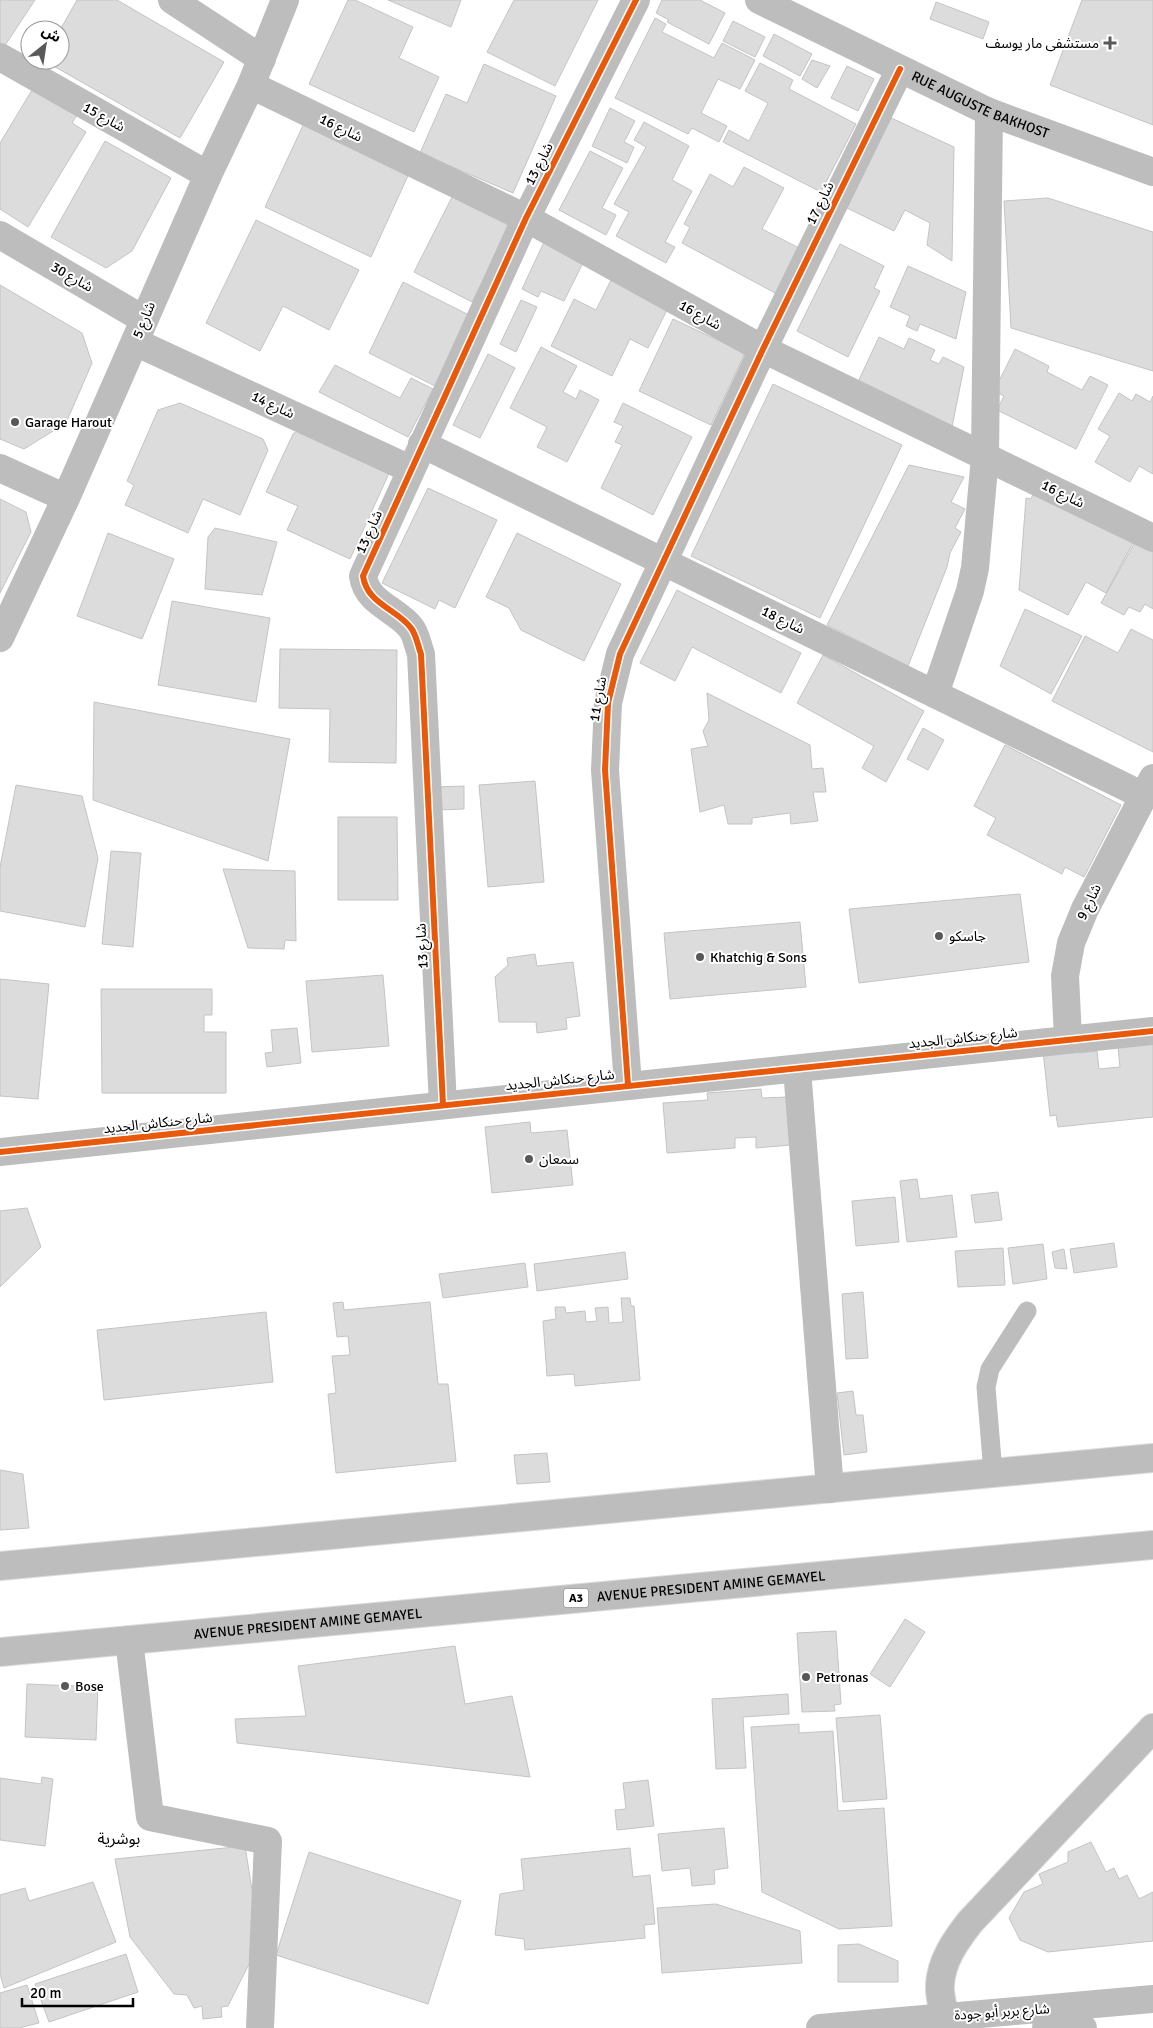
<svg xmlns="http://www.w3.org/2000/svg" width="1153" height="2028" viewBox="0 0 1153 2028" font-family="Signika,'Noto Sans Arabic',sans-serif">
<rect width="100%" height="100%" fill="#fff"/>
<g fill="#dcdcdc" stroke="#c4c4c4">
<polygon points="0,0 35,0 4,47 0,45"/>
<polygon points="77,0 117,0 224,62 180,138 43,60 60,60 60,30"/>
<polygon points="348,0 355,0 413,27 399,58 439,77 414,132 309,84"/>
<polygon points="388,0 461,0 451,27"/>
<polygon points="514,0 598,0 555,86 487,52"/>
<polygon points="662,0 700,0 725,13 709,44 667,22 669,20 656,13"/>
<polygon points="1082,0 1153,0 1153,125 1050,85"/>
<polygon points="936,2 989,22 983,39 930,19"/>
<polygon points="655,18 666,24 662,32 714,58 722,43 755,60 740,89 718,79 701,113 727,126 719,142 692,128 688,134 615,98"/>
<polygon points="733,21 765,37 755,57 723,41"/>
<polygon points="774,34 812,54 800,76 763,56"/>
<polygon points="812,60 830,66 817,88 802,79"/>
<polygon points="760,63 793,80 789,89 856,124 821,192 723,142 729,130 749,141 768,103 745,91"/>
<polygon points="484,64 556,96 513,193 420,153 446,94 467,103"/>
<polygon points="847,66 874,79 858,111 831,98"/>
<polygon points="35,85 79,112 72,123 86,132 28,227 0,209 0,143"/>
<polygon points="610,108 635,121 624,142 634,147 627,163 592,146"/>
<polygon points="889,117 954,147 952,261 927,245 930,223 905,210 894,231 843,206"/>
<polygon points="306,119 411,169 371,257 265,207"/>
<polygon points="644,122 689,146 672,180 692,191 665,242 675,247 666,263 616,236 629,212 614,204 646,147 634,140"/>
<polygon points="105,141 171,178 132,251 106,268 51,237"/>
<polygon points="590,151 623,168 602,208 616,215 606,235 559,210"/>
<polygon points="744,167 784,188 762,229 801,249 777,294 682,243 690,227 684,224 710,174 733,187"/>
<polygon points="452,197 510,226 472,302 414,272"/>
<polygon points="1048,198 1153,232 1153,371 1011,328 1004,201"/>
<polygon points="256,220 359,270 329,330 283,306 260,351 206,323"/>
<polygon points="544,242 584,261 564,301 541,291 538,297 522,289"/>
<polygon points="840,244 884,266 874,288 880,291 848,357 797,331"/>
<polygon points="908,266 966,292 956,339 920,324 917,331 906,326 910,316 890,307"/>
<polygon points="612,278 669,306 648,348 630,339 612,376 551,346 574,299 596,310"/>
<polygon points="403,282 471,316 437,387 369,353"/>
<polygon points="0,285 82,333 92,363 66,423 24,449 0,439"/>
<polygon points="521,300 537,307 516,352 500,344"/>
<polygon points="673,319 745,353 711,425 639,391"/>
<polygon points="879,337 904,349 909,338 935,350 930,360 939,364 943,357 964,367 951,432 856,386"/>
<polygon points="541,347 577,366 563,392 576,399 580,390 599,400 567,462 537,447 547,427 510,408"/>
<polygon points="1015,349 1049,366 1047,372 1082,390 1090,376 1108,385 1076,449 997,410 1004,396 994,391"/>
<polygon points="488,354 515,368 480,438 453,425"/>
<polygon points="335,365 400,398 411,378 433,389 408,437 319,392"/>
<polygon points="773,384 902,445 820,618 691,556"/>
<polygon points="1119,393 1132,401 1136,394 1150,402 1153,396 1153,474 1139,466 1130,482 1095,462 1110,436 1098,429"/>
<polygon points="180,403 263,439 268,450 240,515 203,499 188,533 125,505 134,485 127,481 158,410"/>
<polygon points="623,403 692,437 653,515 601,488 622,445 615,442 623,426 614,422"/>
<polygon points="301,428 391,469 350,559 287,530 298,506 266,492 293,434"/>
<polygon points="909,465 964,477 951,502 965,509 955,528 961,532 950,553 947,567 908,666 827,625"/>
<polygon points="1037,485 1137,535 1106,593 1086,582 1068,615 1019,590 1026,498 1031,499"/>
<polygon points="428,488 497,520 455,608 439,600 435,609 382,583"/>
<polygon points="0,499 26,512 31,532 0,593"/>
<polygon points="215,528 277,542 262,595 205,589 208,537"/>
<polygon points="108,533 174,559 142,639 77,616"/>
<polygon points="517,533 621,584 584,661 521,630 509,608 486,597"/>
<polygon points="1139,535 1153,543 1153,609 1145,604 1140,612 1129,607 1124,615 1101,603"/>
<polygon points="677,590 801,653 781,693 692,647 675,681 640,663"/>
<polygon points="172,601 270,618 256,702 158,685"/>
<polygon points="1025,609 1082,636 1051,694 1000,666"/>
<polygon points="1131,629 1153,640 1153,752 1052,701 1085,636 1118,653"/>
<polygon points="280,649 397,650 396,763 329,762 330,709 279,708"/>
<polygon points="823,655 924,711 886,782 862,768 874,746 797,703"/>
<polygon points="707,693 810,745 812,769 823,768 826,792 813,792 818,821 791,824 790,813 752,818 752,824 728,824 724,805 700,812 691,749 708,746 703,731 709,720"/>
<polygon points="94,702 290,739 268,861 93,800"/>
<polygon points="923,728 944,740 928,770 907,759"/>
<polygon points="1005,745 1121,805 1084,877 1065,867 1062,874 987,835 996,818 974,806"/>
<polygon points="535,781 544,882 488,887 479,785"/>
<polygon points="16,785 82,796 98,858 85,927 0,911 0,867"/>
<polygon points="464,786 464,809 437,810 436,787"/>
<polygon points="338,817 397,817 398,900 338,900"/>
<polygon points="111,851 141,853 133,947 102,944"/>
<polygon points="223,869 295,871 296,941 285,940 284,949 248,948"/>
<polygon points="1020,894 1029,962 859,983 849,909"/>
<polygon points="800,922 806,987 670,999 664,933"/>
<polygon points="535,954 537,966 573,962 580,1016 566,1018 567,1029 537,1033 536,1022 499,1022 495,977 508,965 507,958"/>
<polygon points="383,975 389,1046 312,1052 306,981"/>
<polygon points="0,979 49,984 38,1099 0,1096"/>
<polygon points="101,989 212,989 212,1015 204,1015 204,1032 226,1032 226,1093 102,1093"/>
<polygon points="297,1028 301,1063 267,1067 265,1053 273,1052 271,1030"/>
<polygon points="1153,1039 1153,1117 1058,1127 1056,1115 1050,1116 1043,1051 1078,1047 1079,1053 1097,1051 1099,1069 1120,1067 1118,1047"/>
<polygon points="761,1089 762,1098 788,1097 791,1145 756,1148 756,1137 735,1138 735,1148 667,1153 663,1103 708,1100 707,1093"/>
<polygon points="530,1122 531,1133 567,1130 573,1185 492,1193 485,1127"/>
<polygon points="917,1179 920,1199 952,1195 957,1237 907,1242 900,1181"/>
<polygon points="998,1192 1002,1220 975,1223 971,1195"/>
<polygon points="895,1197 899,1242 856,1246 852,1201"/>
<polygon points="27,1208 41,1247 0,1287 0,1211"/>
<polygon points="1114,1243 1117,1267 1074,1273 1070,1249"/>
<polygon points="1043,1244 1047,1279 1013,1284 1008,1248"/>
<polygon points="1003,1248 1005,1285 958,1287 955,1251"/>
<polygon points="1064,1249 1067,1269 1055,1268 1052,1252"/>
<polygon points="625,1252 628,1279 537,1291 534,1264"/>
<polygon points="525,1263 528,1287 443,1298 439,1274"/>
<polygon points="863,1292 868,1358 846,1359 842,1294"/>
<polygon points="621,1298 630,1298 631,1306 634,1306 640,1380 575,1386 574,1374 547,1376 543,1321 556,1319 555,1307 565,1307 566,1313 585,1311 586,1322 597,1321 595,1308 608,1307 609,1323 623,1322"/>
<polygon points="343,1302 344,1310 430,1302 438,1384 448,1384 456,1461 336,1473 328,1394 336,1393 332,1356 350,1355 348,1336 337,1337 333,1303"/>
<polygon points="266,1312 273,1382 104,1400 97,1330"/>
<polygon points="853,1391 856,1415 863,1415 867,1452 844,1455 837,1393"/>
<polygon points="547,1453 550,1482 517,1484 514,1455"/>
<polygon points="0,1470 23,1474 29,1528 0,1530"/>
<polygon points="905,1619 925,1632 890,1687 870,1674"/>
<polygon points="836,1631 841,1704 834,1705 835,1711 802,1712 797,1633"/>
<polygon points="455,1646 465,1704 512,1696 530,1777 237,1743 235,1719 306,1716 298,1666"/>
<polygon points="27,1684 98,1687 96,1740 25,1737"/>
<polygon points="788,1694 789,1714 743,1717 746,1768 716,1769 712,1699"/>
<polygon points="880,1715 887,1799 843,1802 836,1718"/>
<polygon points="799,1724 799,1733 833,1731 838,1811 884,1808 892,1926 839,1929 762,1892 751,1727"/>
<polygon points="42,1777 53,1779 45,1846 0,1840 0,1778 41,1784"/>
<polygon points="648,1780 654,1826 617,1830 615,1810 626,1809 623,1783"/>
<polygon points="724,1828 728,1868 714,1870 715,1884 692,1886 690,1868 662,1871 658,1834"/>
<polygon points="1091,1842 1106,1872 1114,1868 1119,1879 1127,1875 1139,1899 1153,1892 1153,1941 1048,1952 1020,1940 1009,1918 1024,1892 1043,1884 1039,1874 1068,1862 1068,1852"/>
<polygon points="245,1846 259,1934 254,1954 228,2006 221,2007 222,2017 203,2019 202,2006 194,2008 187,1995 174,1994 130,1937 115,1859"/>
<polygon points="630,1848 633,1877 650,1875 655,1924 644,1925 645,1938 525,1950 524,1939 495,1935 500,1894 524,1890 521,1859"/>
<polygon points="309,1852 461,1901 428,2004 276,1955"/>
<polygon points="93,1882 116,1942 4,1988 0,1974 0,1895 25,1888 29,1901"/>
<polygon points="716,1904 800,1931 802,1963 662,1973 657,1908"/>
<polygon points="859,1944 898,1961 898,1982 838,1982 838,1945"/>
<polygon points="126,1954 138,1992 49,2022 35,1984"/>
<polygon points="27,1985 39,2023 19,2028 0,2028 0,1993"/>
</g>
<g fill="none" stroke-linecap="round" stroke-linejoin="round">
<defs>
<g id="trunk">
<polyline points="0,1566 1153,1458"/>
<path id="s2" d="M0,1652L1153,1545"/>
<path d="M944,2016C943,2006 939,1994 940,1985C941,1961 956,1940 970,1922L1153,1728"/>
</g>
</defs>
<use href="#trunk" stroke="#dbdbdb" stroke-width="30"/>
<polyline stroke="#bdbdbd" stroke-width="19" points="993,1473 986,1387 990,1369 1027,1311"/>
<g stroke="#bdbdbd" stroke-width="28">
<polyline points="172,0 262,59"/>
<polyline points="0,57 208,175"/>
<polyline points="251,85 526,218 763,349 1153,538"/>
<polyline points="0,235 143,319"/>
<polyline points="135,342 410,469"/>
<polyline points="422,444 1144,796"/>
<polyline points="0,468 66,498"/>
<polyline points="935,694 970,591 975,568 985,457 989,112"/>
<polyline points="628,1085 605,770 608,703 620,654 763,349 900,69"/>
<path d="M443,1105L421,654C418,646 416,634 411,628C397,609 367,604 363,576L526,218L636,0"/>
<polyline points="129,1640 150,1817 268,1841 260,2028"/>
<polyline points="1046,2028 1065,2008 1083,2028"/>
</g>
<g stroke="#bdbdbd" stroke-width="28">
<path id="s1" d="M759,0L989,112L1153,172"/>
<polyline points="0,638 66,498 208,175 251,85 285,0"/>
<polyline points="1068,1038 1065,976 1071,943 1085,909 1153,778"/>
<polyline points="797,1069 830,1489"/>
<polyline points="0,1152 1153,1031"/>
<polyline points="820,2028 1153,1999"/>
</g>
<use href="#trunk" stroke="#bdbdbd" stroke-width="28"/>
<defs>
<g id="cycleway">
<polyline points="628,1085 605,770 608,703 620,654 763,349 900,69"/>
<path d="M443,1105L421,654C418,646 416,634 411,628C397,609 367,604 363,576L526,218L636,0"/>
<polyline points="0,1152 1153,1031"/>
</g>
</defs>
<use href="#cycleway" stroke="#fff" stroke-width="9"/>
<use href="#cycleway" stroke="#e8590c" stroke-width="6"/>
</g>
<g fill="#595959" stroke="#fff" stroke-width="2">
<path d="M1107.5 35.5h5v5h5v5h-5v5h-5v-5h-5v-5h5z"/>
<circle cx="15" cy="422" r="5"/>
<circle cx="939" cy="936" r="5"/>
<circle cx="700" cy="957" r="5"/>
<circle cx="529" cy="1159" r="5"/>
<circle cx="806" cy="1677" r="5"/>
<circle cx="65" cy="1686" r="5"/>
</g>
<g text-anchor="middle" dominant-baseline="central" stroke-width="4" stroke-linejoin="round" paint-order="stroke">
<rect fill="#fff" stroke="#4c4c4c" stroke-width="1" x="563.5" y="1588.5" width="25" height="19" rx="4"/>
<g font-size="12" font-weight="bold" fill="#000">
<text x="576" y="1598">A3</text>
</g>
<g font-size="14" fill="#000" stroke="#fff" text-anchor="start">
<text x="1099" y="43" text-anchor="end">مستشفى مار يوسف</text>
<text x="25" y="422">Garage Harout</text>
<text x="949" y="936">جاسكو</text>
<text x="710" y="957">Khatchig &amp; Sons</text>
<text x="539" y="1159">سمعان</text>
<text x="816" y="1677">Petronas</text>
<text x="75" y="1686">Bose</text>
</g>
<g font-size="14" fill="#000" stroke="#fff">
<text stroke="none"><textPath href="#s1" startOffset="245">RUE AUGUSTE BAKHOST</textPath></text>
<text transform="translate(104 117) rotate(29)">شارع 15</text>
<text transform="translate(341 128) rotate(26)">شارع 16</text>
<text transform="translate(539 164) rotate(-63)">شارع 13</text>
<text transform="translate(820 203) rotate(-64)">شارع 17</text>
<text transform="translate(72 277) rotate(30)">شارع 30</text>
<text transform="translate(700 315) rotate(29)">شارع 16</text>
<text transform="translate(144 320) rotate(-68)">شارع 5</text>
<text transform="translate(273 405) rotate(25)">شارع 14</text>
<text transform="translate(1063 494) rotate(26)">شارع 16</text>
<text transform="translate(369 532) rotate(-66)">شارع 13</text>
<text transform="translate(783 620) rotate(26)">شارع 18</text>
<text transform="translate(598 699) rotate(-80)">شارع 11</text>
<text transform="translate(1089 902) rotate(-64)">شارع 9</text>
<text transform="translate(422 946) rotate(-93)">شارع 13</text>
<text transform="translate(963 1038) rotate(-6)">شارع حنكاش الجديد</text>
<text transform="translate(560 1080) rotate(-6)">شارع حنكاش الجديد</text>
<text transform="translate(158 1123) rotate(-6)">شارع حنكاش الجديد</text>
<text stroke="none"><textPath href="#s2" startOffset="714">AVENUE PRESIDENT AMINE GEMAYEL</textPath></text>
<text stroke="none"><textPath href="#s2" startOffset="309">AVENUE PRESIDENT AMINE GEMAYEL</textPath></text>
<text transform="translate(1002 2012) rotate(-4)">شارع بربر أبو جودة</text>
</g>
<g font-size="16" fill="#000" stroke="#fff">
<text x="119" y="1839">بوشرية</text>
</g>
</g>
<g transform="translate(45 45) rotate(30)"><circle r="24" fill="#ffffff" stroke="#999999"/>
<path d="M0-4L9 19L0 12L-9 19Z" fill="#595959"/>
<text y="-8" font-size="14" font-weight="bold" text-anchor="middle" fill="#000000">ش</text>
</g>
<path d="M22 1998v8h111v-8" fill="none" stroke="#000000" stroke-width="2.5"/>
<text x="30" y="1998" font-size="15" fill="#000000" stroke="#ffffff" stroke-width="4" paint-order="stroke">20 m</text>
</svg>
